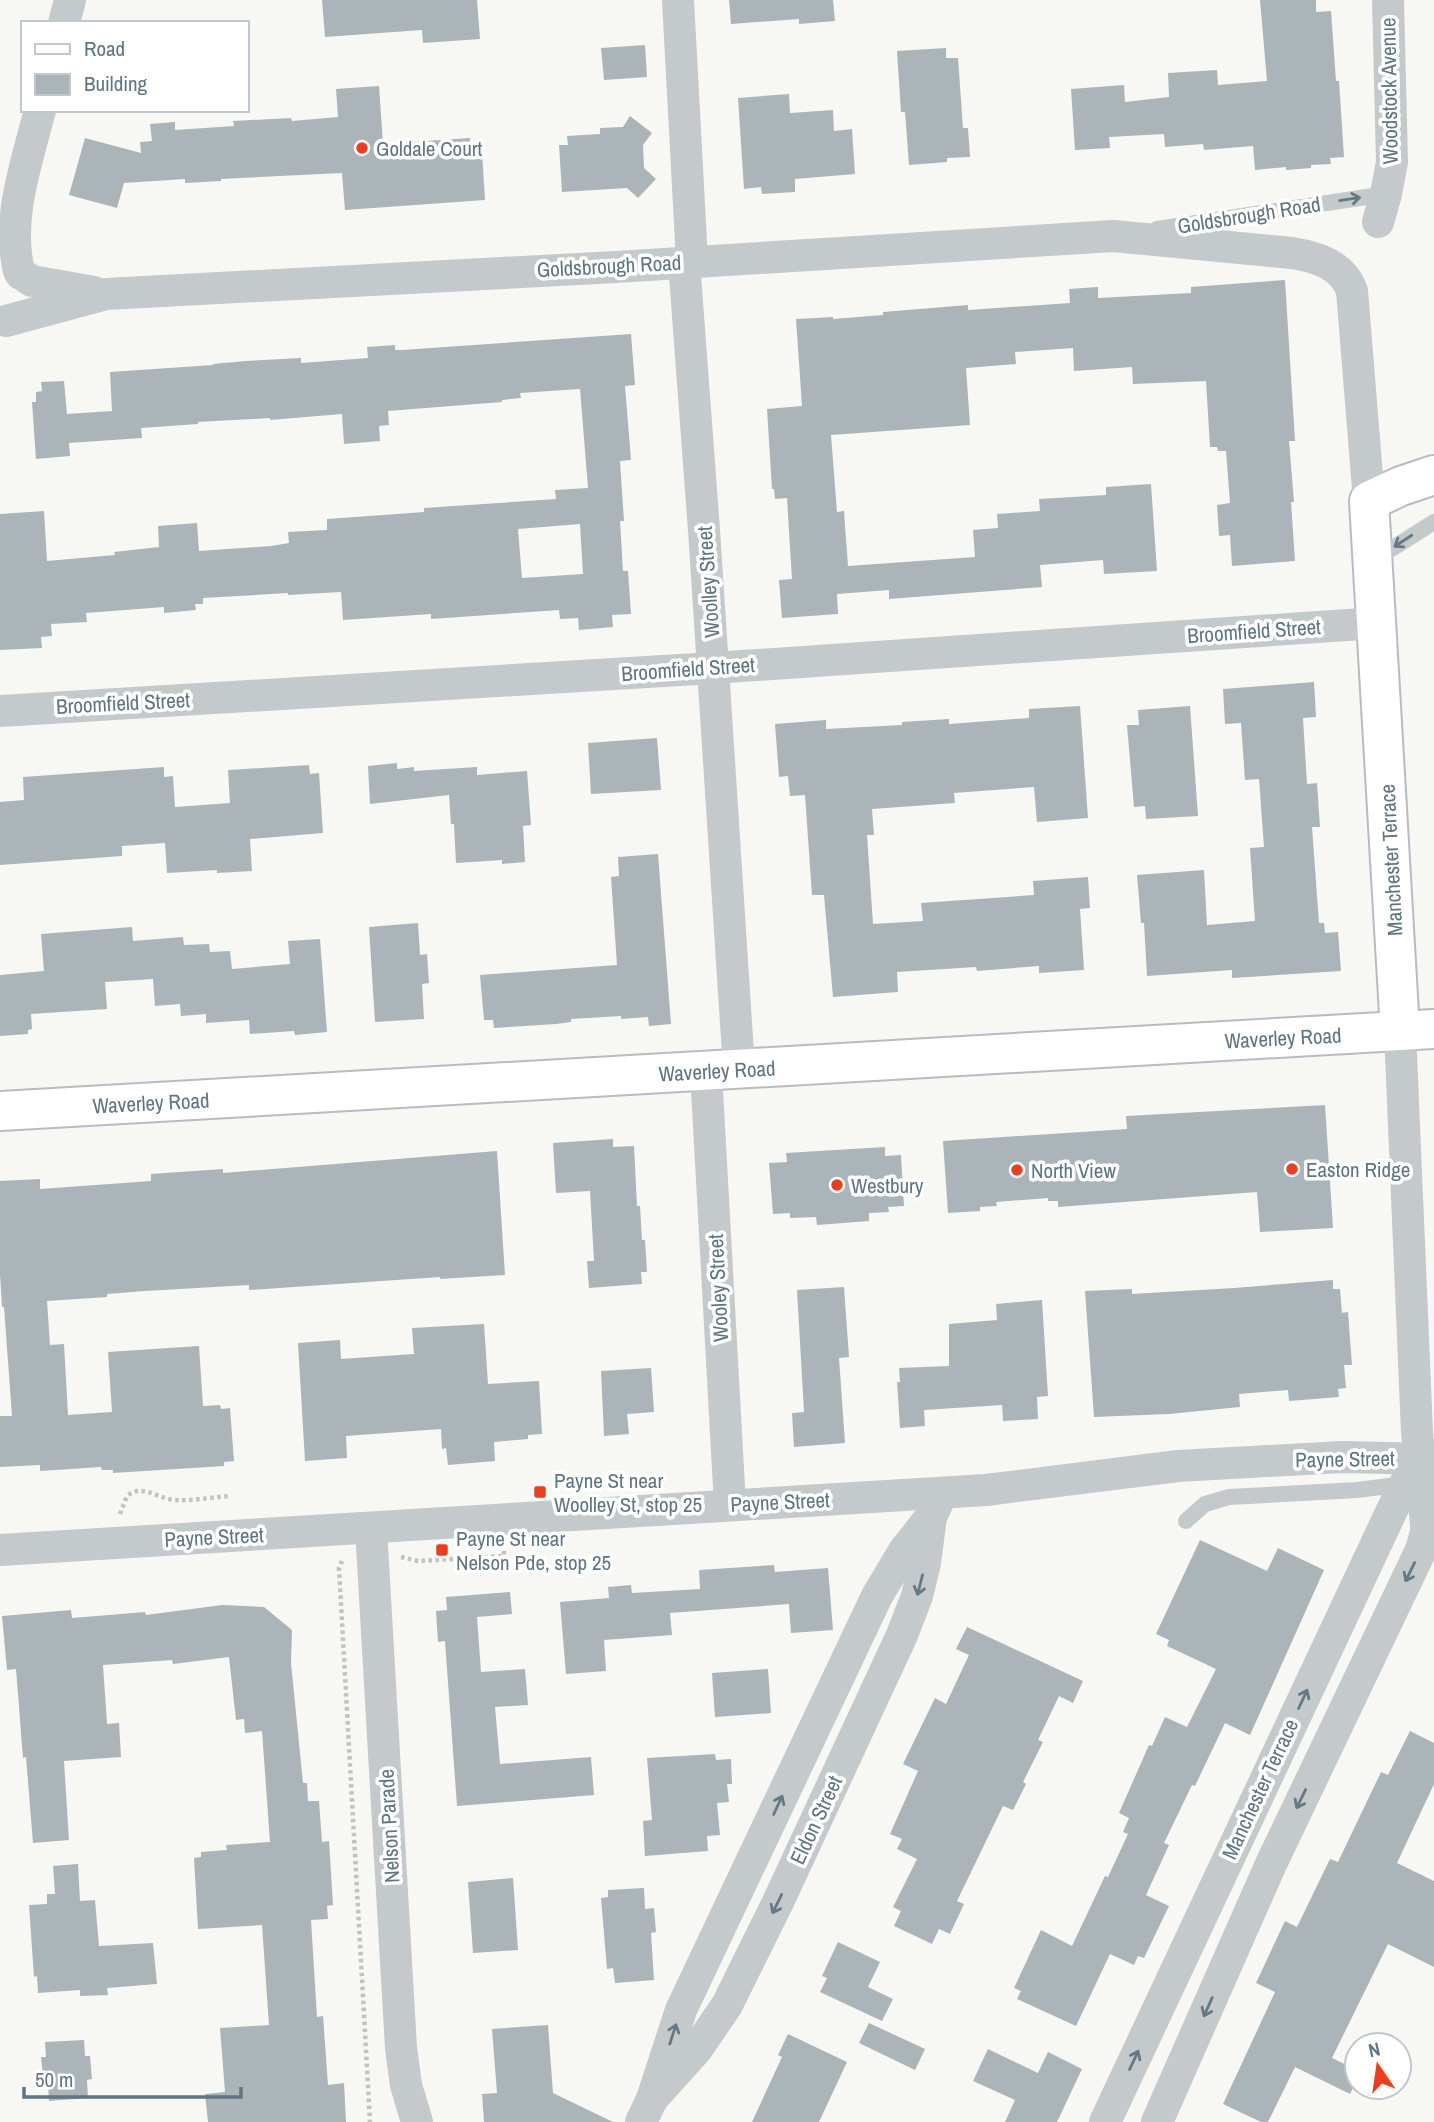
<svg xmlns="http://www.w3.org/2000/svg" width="1434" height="2122" viewBox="0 0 1434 2122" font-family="'Archivo Narrow',sans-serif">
<rect width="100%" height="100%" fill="#f7f7f4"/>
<g fill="#abb5b9" fill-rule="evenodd">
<polygon points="322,0 477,0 480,39 423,43 422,30 325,37"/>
<polygon points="729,0 833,0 835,21 799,24 799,19 731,24"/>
<polygon points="1260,0 1316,0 1316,12 1331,11 1336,81 1339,81 1344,157 1330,158 1331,164 1311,165 1311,168 1286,170 1286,167 1255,170 1253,146 1204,150 1203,144 1165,147 1164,134 1109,137 1110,148 1075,150 1071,89 1124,85 1125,102 1169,97 1168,73 1217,70 1218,85 1267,81"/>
<polygon points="645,45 647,77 604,80 601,48"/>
<polygon points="946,48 946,58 958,58 963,128 968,128 970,157 947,158 947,162 909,165 905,112 901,112 897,51"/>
<polygon points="379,86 383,144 470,138 470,152 482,152 485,200 345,210 342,173 221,179 221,181 185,183 185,179 124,183 117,208 69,195 85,138 141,153 140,142 152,141 150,124 175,122 175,130 234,126 233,121 291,118 292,121 338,117 336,89"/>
<polygon points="789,94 790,113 833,110 834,131 852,129 855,174 795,179 795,192 762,194 761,187 744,189 738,98"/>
<polygon points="630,116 652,133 643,145 644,168 656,179 638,198 627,188 562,192 559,145 568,145 567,136 600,134 600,128 623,127"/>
<polygon points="1285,280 1295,441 1289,441 1294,502 1291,502 1295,561 1232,566 1230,535 1219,536 1217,505 1230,503 1226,451 1218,451 1217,447 1210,447 1206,381 1133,384 1132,367 1074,371 1073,348 1015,352 1016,364 966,368 970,425 831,435 837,512 844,511 848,566 975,557 973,530 998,528 997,514 1040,511 1039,499 1106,495 1106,487 1151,484 1157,571 1104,574 1103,560 1040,565 1042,587 889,599 889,590 837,594 838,614 782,618 779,580 792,579 787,498 775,499 774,489 772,489 767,409 802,406 796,319 833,317 833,319 883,315 883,312 968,305 968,310 1070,303 1069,289 1098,287 1098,298 1191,293 1191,287"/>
<path d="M631,334L635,385L625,386L631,460L620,461L624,521H620L623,571H628L631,614L612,615L613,627L579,630L578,618L560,619L559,610L431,619V614L343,620L341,592L288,595V593L203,598V604H195L196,610L164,613V607L86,613L87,622L51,624L52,636L41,637L42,648L0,650V514L44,511L47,561L115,555L114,552L159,547L158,526L197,523L199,551L271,546L289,543L288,532L327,530V519L424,512V508L556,499L555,490L588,488L580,389L520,393L521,398L502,400V402L388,411L389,425L379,426L380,441L344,444L342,414L270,420V418L198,422V424L141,428L142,438L69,443L70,456L36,459L32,402H36V392L42,391L41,382L64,381L67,414L112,411L110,372L213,365V364L246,361L301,358V363L368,358L367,347L395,345V350H402ZM580,524L583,574L522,578L518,529Z"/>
<polygon points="1314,682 1316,717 1303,718 1307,784 1317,783 1320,827 1312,827 1319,923 1324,923 1325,933 1338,932 1341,971 1232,978 1232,970 1147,976 1144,923 1141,923 1137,875 1204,870 1207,925 1255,921 1250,848 1264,847 1259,779 1245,780 1241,723 1225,724 1223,689"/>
<polygon points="1080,706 1088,818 1037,822 1034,787 954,793 955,803 872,809 874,835 867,835 873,924 923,921 921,903 1034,895 1033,881 1088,877 1090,908 1080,909 1084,970 1039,973 1039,966 977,971 976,967 897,972 898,992 833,997 824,895 812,895 805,795 790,796 788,776 779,777 775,724 826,720 826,729 902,725 902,722 949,719 949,724 1029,718 1029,709"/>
<polygon points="1190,706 1198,816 1146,819 1145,806 1134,807 1127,725 1139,725 1138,710"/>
<polygon points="657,738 661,790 591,794 588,743"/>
<polygon points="397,763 397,769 414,767 414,771 477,767 477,775 527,771 531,825 523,826 525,862 502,864 502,860 456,863 454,824 451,824 449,795 370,804 368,766"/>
<polygon points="309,765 310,774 319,773 323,833 250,839 252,871 217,873 217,870 167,873 165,843 122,846 122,856 0,865 0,802 24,800 23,777 164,767 164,777 173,776 175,807 230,803 228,770"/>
<polygon points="658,854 671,1024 649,1026 648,1017 621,1019 621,1016 571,1019 571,1022 556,1024 494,1028 493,1020 484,1020 480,975 617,965 611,877 619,876 618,857"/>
<polygon points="418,923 420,955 427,954 429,983 422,984 424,1019 375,1022 369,927"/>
<polygon points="132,927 133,941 183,937 184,945 209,944 210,952 230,951 232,969 290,964 288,941 320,939 327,1032 295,1035 294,1031 250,1034 249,1020 206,1023 206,1014 181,1016 180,1004 155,1006 153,979 105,982 107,1009 31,1014 32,1029 28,1030 28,1034 0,1036 0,975 44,971 41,934"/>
<polygon points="1325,1105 1333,1228 1260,1232 1257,1192 1058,1207 1058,1201 1048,1201 1048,1198 996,1202 997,1206 980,1207 980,1211 948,1213 943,1141 1127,1129 1126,1116"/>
<polygon points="613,1139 613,1147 634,1146 637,1206 640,1206 642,1240 645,1240 647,1272 641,1272 642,1284 589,1288 587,1261 594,1261 590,1191 556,1193 553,1143"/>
<polygon points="885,1147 885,1156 901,1155 904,1206 888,1207 889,1212 869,1213 869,1221 817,1225 816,1217 790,1218 790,1213 773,1214 769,1163 787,1162 786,1153"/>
<polygon points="497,1151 505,1275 440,1279 440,1277 249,1290 249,1285 145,1291 107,1294 107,1297 47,1301 50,1345 64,1344 68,1415 112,1412 108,1352 199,1346 203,1406 220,1405 221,1409 230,1408 234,1461 224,1462 224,1466 113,1473 113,1470 102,1470 101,1467 40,1471 40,1465 0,1467 0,1416 12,1416 4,1307 2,1307 0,1274 0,1181 40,1179 40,1189 151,1181 151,1174 223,1169 223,1173"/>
<polygon points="1333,1280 1333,1289 1340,1289 1342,1313 1348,1312 1352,1365 1344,1365 1346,1388 1338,1389 1339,1397 1289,1401 1288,1390 1239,1394 1240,1407 1169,1414 1094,1417 1085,1291 1132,1289 1132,1294 1234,1288"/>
<polygon points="844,1287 849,1357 839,1358 845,1443 794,1447 792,1413 804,1412 797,1290"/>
<polygon points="1042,1300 1048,1396 1037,1397 1038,1419 1003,1421 1002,1405 924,1410 925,1426 900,1428 897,1382 900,1382 899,1368 949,1366 949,1324 997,1320 996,1304"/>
<polygon points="484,1324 488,1384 539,1381 542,1434 528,1435 528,1439 494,1442 495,1461 448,1465 446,1448 442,1449 441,1429 346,1436 347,1458 305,1461 298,1343 340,1340 341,1359 414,1354 412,1328"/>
<polygon points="651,1368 654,1412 627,1414 629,1434 604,1436 601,1371"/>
<polygon points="1200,1540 1267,1571 1278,1548 1324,1570 1250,1735 1225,1723 1195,1786 1192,1785 1164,1843 1169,1845 1146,1895 1169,1906 1144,1958 1138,1956 1134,1965 1110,1954 1076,2026 1017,1999 1021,1991 1014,1988 1041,1930 1072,1946 1105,1876 1108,1877 1128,1834 1123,1832 1129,1818 1119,1813 1149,1745 1152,1746 1165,1717 1187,1727 1216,1669 1167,1646 1169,1640 1156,1634"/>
<polygon points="774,1565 775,1572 828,1568 833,1630 791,1633 789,1604 670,1613 672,1635 604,1640 606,1671 566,1674 560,1602 609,1598 608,1587 631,1585 632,1593 700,1589 699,1570"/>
<polygon points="510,1592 512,1614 477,1617 481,1672 525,1669 528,1705 495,1707 500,1764 591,1757 594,1795 457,1806 445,1641 438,1642 436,1611 447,1610 446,1597"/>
<polygon points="222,1605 264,1607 292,1630 291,1663 303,1783 307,1783 308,1801 319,1801 322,1842 329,1841 333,1905 327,1906 328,1919 311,1920 317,2017 323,2016 328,2085 344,2083 346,2122 208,2122 205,2094 225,2092 220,2028 269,2025 262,1925 198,1929 194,1858 201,1857 201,1852 227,1850 226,1845 270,1842 262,1731 245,1733 244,1719 236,1720 229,1657 173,1664 172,1660 103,1665 107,1724 119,1723 121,1757 64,1761 69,1840 33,1843 26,1757 23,1758 16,1669 7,1670 2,1616 71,1610 72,1618 145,1612 146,1615"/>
<polygon points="967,1627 1083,1681 1073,1703 1059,1696 1038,1740 1043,1742 1023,1782 1026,1784 1013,1810 1003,1806 957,1901 964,1904 950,1934 939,1929 932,1944 894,1926 901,1911 893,1907 917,1859 897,1849 902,1839 890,1834 918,1771 903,1764 935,1698 946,1704 969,1655 956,1649"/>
<polygon points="768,1669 771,1713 715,1717 712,1673"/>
<polygon points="1410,1731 1434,1743 1434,1784 1397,1863 1434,1881 1434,1967 1388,1944 1332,2058 1357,2070 1357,2080 1350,2094 1295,2067 1268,2122 1261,2122 1223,2104 1275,1992 1256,1983 1285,1921 1297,1927 1330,1859 1338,1862 1381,1772 1388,1775"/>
<polygon points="715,1754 716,1760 731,1759 732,1784 727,1784 729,1802 717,1803 720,1835 707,1836 708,1851 645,1856 643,1821 652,1820 647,1758"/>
<polygon points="78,1864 80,1901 95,1900 99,1946 153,1943 157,1984 107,1988 108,1995 80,1996 80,1990 38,1993 37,1976 34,1977 29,1905 47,1904 47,1894 55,1894 53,1866"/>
<polygon points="513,1878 518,1950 473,1953 468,1882"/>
<polygon points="644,1888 645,1909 654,1908 656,1932 651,1933 654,1980 615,1983 613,1968 607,1969 601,1898 608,1897 608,1890"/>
<polygon points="838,1942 880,1962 868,1987 893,1999 882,2021 820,1992 827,1978 822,1976"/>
<polygon points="869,2023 925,2049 915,2070 859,2043"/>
<polygon points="548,2025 553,2093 613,2122 484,2122 482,2094 497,2093 492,2029"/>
<polygon points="788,2034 847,2062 819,2122 752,2122 782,2057 778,2055"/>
<polygon points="84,2040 85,2056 90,2056 92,2079 87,2080 88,2098 49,2101 48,2085 44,2086 41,2057 46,2057 45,2042"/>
<polygon points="988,2049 1038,2073 1048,2052 1082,2069 1057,2122 1005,2122 1015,2100 973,2081"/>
</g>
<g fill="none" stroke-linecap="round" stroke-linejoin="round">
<defs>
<g id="secondary">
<polyline points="1400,1031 1369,501 1401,486 1434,475"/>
<polyline points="0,1111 1434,1029"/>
</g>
</defs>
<use href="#secondary" stroke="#b6bcc0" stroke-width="42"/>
<g stroke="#c0c2c4" stroke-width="4.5" stroke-dasharray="3.5 3.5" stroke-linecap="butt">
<path d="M120,1514L127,1496C142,1483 158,1499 175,1500C193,1501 213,1497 231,1496"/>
<polyline points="401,1557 418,1561 504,1556 504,1550"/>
<polyline points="342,1561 339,1568 370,2122"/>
</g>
<g stroke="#c4c9cc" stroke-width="16">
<polyline points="1157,229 1386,194"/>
<polyline points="1374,560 1434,522"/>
<polyline points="1186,1521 1205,1504 1229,1497 1357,1490 1405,1484"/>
</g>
<g stroke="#c4c9cc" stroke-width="32">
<polyline points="678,0 692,261"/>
<polyline points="64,23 70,0"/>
<polyline points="1378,222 1386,194 1392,162 1388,0"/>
<polyline points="684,262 704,530 739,1069"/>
<path d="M19,271C6,218 27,162 40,110"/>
<polyline points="21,274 32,281 94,292"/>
<path d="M6,321L106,294L616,267L1113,236L1292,253C1317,257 1343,265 1352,291L1369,501"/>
<polyline points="0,711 713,668 1377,623"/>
<polyline points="706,1072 730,1505"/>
<polyline points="371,1528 401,2048 406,2085 417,2122"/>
<polyline points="0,1550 986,1490 1178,1466 1342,1457 1434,1459"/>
<polyline points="652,2099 697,2049 727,2005 778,1902 902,1635 917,1596 925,1563 931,1517 942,1493"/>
<polyline points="641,2122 652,2099 681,2010 877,1596 904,1551 930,1518"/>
<polyline points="1105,2122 1393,1508 1418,1458"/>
<polyline points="1157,2122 1271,1864 1421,1550 1426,1532 1426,1524 1417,1432 1400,1031"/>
</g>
<use href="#secondary" stroke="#fff" stroke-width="38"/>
</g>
<defs><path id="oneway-shaft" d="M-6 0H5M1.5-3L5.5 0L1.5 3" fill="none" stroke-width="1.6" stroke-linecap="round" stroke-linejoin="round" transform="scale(1.75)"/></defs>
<g stroke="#657985">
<use href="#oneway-shaft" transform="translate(1350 199) rotate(-9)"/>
<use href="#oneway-shaft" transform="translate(1403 541) rotate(147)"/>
<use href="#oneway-shaft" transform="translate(1410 1572) rotate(116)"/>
<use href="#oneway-shaft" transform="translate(920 1585) rotate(104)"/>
<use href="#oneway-shaft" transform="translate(1303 1699) rotate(-65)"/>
<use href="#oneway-shaft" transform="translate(1301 1799) rotate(116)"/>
<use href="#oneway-shaft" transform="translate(778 1805) rotate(-65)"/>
<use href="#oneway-shaft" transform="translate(777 1904) rotate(116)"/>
<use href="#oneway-shaft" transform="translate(1208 2007) rotate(114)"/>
<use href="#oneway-shaft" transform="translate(673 2034) rotate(-72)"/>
<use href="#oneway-shaft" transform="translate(1134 2060) rotate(-65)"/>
</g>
<g fill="#ee3d1d" stroke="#fff" stroke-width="2.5">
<circle cx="362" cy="148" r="7"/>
<circle cx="1292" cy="1169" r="7"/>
<circle cx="1017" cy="1170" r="7"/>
<circle cx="837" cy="1185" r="7"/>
<rect x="533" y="1485" width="14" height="14" rx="3.5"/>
<rect x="435" y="1543" width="14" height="14" rx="3.5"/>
</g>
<g text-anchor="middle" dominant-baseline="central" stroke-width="7" stroke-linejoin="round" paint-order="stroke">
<g font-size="21" fill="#607581" stroke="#fff">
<text transform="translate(1389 91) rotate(-91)">Woodstock Avenue</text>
<text transform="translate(1249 215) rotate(-9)">Goldsbrough Road</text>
<text transform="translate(609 266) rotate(-3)">Goldsbrough Road</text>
<text transform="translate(708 582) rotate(-94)">Woolley Street</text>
<text transform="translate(1254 631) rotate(-4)">Broomfield Street</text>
<text transform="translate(688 669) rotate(-4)">Broomfield Street</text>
<text transform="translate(123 703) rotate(-3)">Broomfield Street</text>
<text transform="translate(1391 860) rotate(-93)">Manchester Terrace</text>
<text transform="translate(1283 1038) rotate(-3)">Waverley Road</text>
<text transform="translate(717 1071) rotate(-3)">Waverley Road</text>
<text transform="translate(151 1103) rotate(-3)">Waverley Road</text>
<text transform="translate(718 1288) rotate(-93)">Wooley Street</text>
<text transform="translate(1345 1459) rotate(-1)">Payne Street</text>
<text transform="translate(780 1502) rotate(-3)">Payne Street</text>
<text transform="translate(214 1537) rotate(-3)">Payne Street</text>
<text transform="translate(1260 1789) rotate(-65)">Manchester Terrace</text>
<text transform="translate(816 1820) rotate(-65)">Eldon Street</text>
<text transform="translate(389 1826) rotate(-93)">Nelson Parade</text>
</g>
<g font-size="21" fill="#607581" stroke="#fff" text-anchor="start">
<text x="376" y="148">Goldale Court</text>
<text x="1306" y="1169">Easton Ridge</text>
<text x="1031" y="1170">North View</text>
<text x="851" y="1185">Westbury</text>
<text x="554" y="1480">Payne St near<tspan x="554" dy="24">Woolley St, stop 25</tspan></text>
<text x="456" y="1538">Payne St near<tspan x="456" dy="24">Nelson Pde, stop 25</tspan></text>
</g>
</g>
<rect x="21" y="21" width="228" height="91" fill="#ffffff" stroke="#bfc8cd" stroke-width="2"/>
<rect x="35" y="44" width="35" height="10" fill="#ffffff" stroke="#bfc8cd" stroke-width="2"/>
<text x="84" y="56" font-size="21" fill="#607581">Road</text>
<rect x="35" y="74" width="35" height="21" fill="#abb5b9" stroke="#bfc8cd" stroke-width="2"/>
<text x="84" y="91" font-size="21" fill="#607581">Building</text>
<g transform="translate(1378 2066) rotate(347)"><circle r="33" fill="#ffffff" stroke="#bfc8cd" stroke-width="2"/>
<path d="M0-5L12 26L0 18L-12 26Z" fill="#ee3d1d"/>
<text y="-10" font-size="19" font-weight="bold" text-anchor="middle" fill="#607581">N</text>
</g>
<path d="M24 2087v10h217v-10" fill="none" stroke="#607581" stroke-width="3.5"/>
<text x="35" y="2087" font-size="21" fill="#607581" stroke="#ffffff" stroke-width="5" paint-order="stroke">50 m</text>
</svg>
